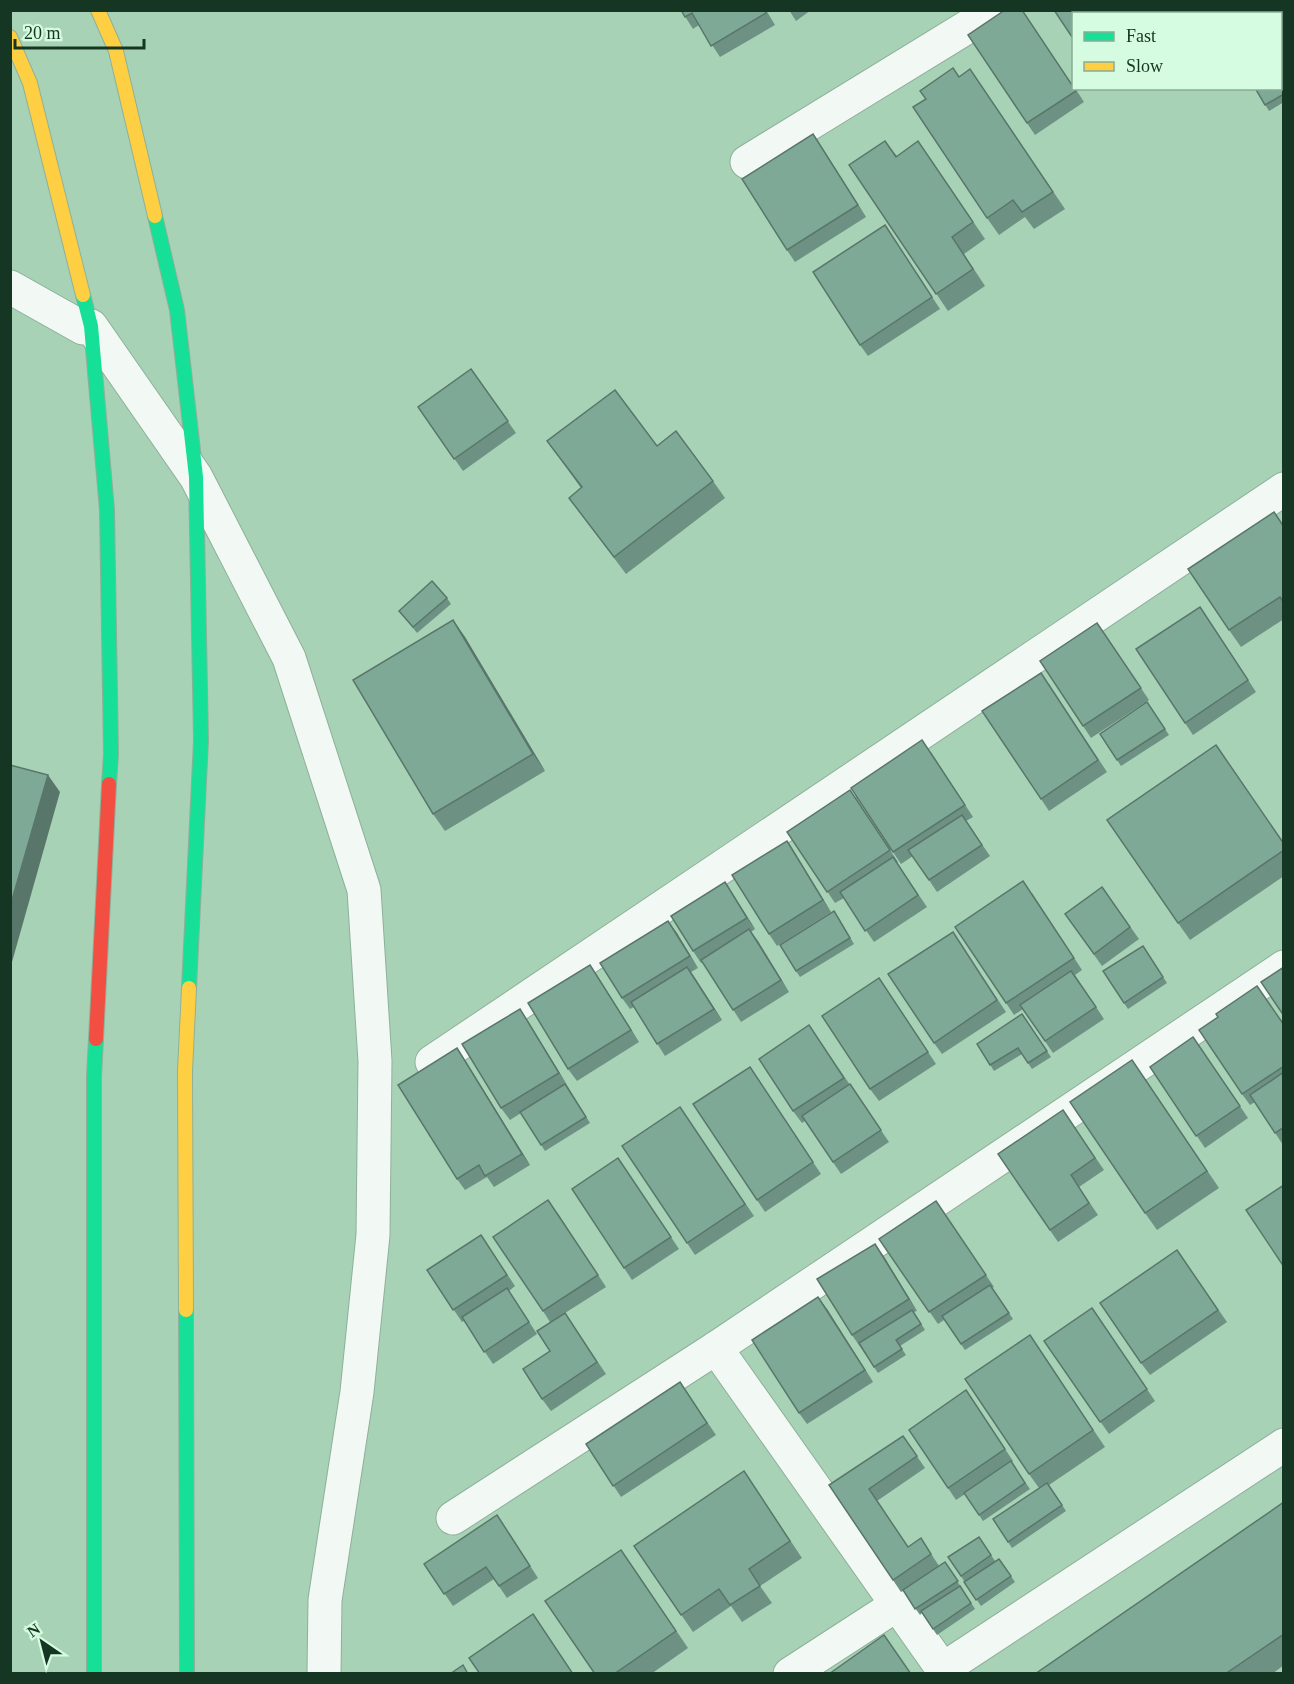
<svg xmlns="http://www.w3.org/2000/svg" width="1294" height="1684" viewBox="0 0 1294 1684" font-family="'Times New Roman',serif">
<rect width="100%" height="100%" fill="#a8d2b6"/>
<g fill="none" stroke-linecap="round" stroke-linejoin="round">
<defs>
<g id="street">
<polyline points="747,162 995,10"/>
<polyline points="10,287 83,328 91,326 196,477 289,658 364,890 375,1061 373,1235 357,1392 325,1600 324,1674"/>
<polyline points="432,1062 1284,489"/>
<polyline points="716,1348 946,1674"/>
<polyline points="453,1518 716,1348 1284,967"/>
<polyline points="943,1669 1284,1445"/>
<polyline points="790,1674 898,1604"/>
</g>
<g id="fast">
<polyline points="155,216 177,310 196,477 201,740 189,988"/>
<polyline points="83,295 91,326 107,510 111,754 109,784"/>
<polyline points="186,1310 187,1674"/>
<polyline points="94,1674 94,1076 96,1039"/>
</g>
<g id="slow">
<polyline points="98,10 116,51 155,216"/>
<polyline points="10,37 30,83 83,295"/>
<polyline points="186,1310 185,1071 189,988"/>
</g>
<polyline id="jam" points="96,1039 109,784"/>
</defs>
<use href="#street" stroke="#8eb09a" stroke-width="35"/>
<use href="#fast" stroke="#8eb09a" stroke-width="16"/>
<use href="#slow" stroke="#8eb09a" stroke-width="16"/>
<use href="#jam" stroke="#8eb09a" stroke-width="16"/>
<use href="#street" stroke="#f2f8f4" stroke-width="33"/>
<use href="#fast" stroke="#16e098" stroke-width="14"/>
<use href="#slow" stroke="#ffcf43" stroke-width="14"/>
<use href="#jam" stroke="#f24e42" stroke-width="14"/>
</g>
<g fill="#6d9182">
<polygon points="681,10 766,10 775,25 720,57 699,25 693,29"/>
<polygon points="789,10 811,10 796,21"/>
<polygon points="1232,10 1284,10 1284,64 1281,14 1234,14"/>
<polygon points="968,35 1075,88 1084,102 1035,135"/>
<polygon points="970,69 1065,209 1034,229 1025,217 999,235 987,218 959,77"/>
<polygon points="1284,80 1284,102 1269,111 1255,88"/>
<polygon points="885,141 897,156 930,158 985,239 964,254 985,286 948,311 849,165"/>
<polygon points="821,146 866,217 795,262 787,250"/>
<polygon points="885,225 940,309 868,356 860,345"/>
<polygon points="471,369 516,433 463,471 418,407"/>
<polygon points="547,441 657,446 713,481 725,498 626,574 569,498 581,488"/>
<polygon points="1284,527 1284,619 1241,647 1229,630"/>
<polygon points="447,598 451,604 417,633 399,611"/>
<polygon points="1208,619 1256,692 1193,735 1185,723"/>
<polygon points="453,620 465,637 545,771 445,831 433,814"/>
<polygon points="1097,623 1149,700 1091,738 1040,661"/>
<polygon points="1049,684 1107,772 1049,811 1041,799"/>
<polygon points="1147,702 1169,735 1121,766 1100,734"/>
<polygon points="931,752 973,817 966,821 990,856 937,892 913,856 901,864 893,852"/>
<polygon points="850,790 898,862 897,863 927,907 874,942 844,898 835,903 787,832"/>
<polygon points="787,841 831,912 777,946 769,934"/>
<polygon points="1284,844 1284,876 1190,940 1178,923"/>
<polygon points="725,882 755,929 751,932 789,992 741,1022 703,962 701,963 693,951"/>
<polygon points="1102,887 1139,939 1102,966 1065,914"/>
<polygon points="1032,893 1082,970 1075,975 1104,1019 1053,1053 1023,1009 1014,1015 1006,1003"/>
<polygon points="838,917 854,944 800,977 796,971"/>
<polygon points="668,921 698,968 691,972 722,1020 665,1056 634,1007 630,1009 622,998"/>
<polygon points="953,932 1006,1012 942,1054 934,1043"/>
<polygon points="1143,946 1167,983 1128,1009 1103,971"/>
<polygon points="598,977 639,1042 577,1081 568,1069"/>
<polygon points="879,978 936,1064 879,1101 870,1089"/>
<polygon points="520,1009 528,1021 590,1123 545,1151 521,1113 510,1120 501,1108"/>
<polygon points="1022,1014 1051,1057 1032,1069 1022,1054 994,1071 977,1044"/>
<polygon points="809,1025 889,1142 841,1174 805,1121 802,1123 793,1111"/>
<polygon points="1284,1025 1284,1144 1283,1145 1255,1102 1250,1105 1242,1094"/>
<polygon points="1193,1037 1248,1118 1205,1148 1150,1067"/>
<polygon points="465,1060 530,1165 494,1187 487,1177 465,1190 457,1179"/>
<polygon points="750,1067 821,1174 765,1212 757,1200"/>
<polygon points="1144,1077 1219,1188 1157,1230 1145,1213"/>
<polygon points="680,1107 754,1216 695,1255 687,1243"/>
<polygon points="1063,1110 1104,1170 1079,1187 1098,1215 1058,1242 998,1154"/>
<polygon points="618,1158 679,1249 632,1280 624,1268"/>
<polygon points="936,1201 994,1287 992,1288 1013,1319 965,1350 944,1320 938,1324 879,1239"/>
<polygon points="557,1212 606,1287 565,1313 606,1374 551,1411 542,1399 550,1351 550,1322 543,1311"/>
<polygon points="481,1235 515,1286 509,1291 537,1334 493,1364 464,1321 462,1322 427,1270"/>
<polygon points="1177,1250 1227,1322 1150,1375 1141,1363"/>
<polygon points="883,1255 917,1311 914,1312 925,1330 900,1346 906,1355 878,1373 852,1335"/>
<polygon points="1092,1308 1155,1401 1109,1434 1044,1341"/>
<polygon points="827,1309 873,1382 807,1424 799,1413"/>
<polygon points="1041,1352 1105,1447 1049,1485 1066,1511 1012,1548 993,1519 1039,1488 1029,1474"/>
<polygon points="680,1382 716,1435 621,1497 586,1444"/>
<polygon points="966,1390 1013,1461 1011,1462 1030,1489 983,1521 965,1494 956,1500 948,1488"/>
<polygon points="903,1436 925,1468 877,1501 908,1547 921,1538 939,1566 945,1562 975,1609 937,1635 922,1613 920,1615 903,1591 901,1592 829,1485"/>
<polygon points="744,1471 802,1558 760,1586 772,1603 742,1622 731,1606 693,1632 634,1546"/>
<polygon points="1284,1502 1284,1665 1272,1674 1035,1674"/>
<polygon points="505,1527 538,1578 507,1598 494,1579 453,1606 424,1564"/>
<polygon points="979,1537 995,1561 999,1559 1015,1582 981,1606 948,1557"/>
<polygon points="633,1567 688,1648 651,1674 595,1674"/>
</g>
<g fill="#59766a">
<polygon points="813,134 821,146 866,217 858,205"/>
<polygon points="453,620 465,637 545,771 533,754"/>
<polygon points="48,775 60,792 12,962 10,960 10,907"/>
<polygon points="787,841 795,853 831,912 823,900"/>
<polygon points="725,882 733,894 755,929 747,918"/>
<polygon points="668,921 677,933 698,968 690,956"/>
<polygon points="749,929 758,941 789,992 781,980"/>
<polygon points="590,965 598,977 639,1042 631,1030"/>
<polygon points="687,967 695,978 722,1020 714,1009"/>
<polygon points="520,1009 528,1021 567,1085 559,1073"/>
<polygon points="457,1048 465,1060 530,1165 522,1154"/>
<polygon points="875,1244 883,1255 917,1311 909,1299"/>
<polygon points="818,1297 827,1309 873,1382 865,1370"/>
</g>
<g fill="#7fa997" stroke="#59766a" stroke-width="1.5">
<polygon points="681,10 765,10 766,13 711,46 692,13 685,17"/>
<polygon points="1005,10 1022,10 1076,91 1027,123 968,35"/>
<polygon points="1054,10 1139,10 1141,14 1074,14 1074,40"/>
<polygon points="1144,10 1180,10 1182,14 1146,14"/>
<polygon points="1232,10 1260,10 1256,14 1234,14"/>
<polygon points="1280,12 1284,18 1284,64 1281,59 1281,14 1277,14"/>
<polygon points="953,68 959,77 970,69 1053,192 1022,212 1013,200 987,218 913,107 926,99 920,91"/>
<polygon points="1281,76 1284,80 1284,94 1265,105 1255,88 1281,88"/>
<polygon points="813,134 858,205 787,250 742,179"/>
<polygon points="885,141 896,157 918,141 973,222 952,237 973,269 936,294 849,165"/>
<polygon points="885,225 932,297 860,345 813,272"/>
<polygon points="471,369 508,421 454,459 418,407"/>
<polygon points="615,390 657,446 676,431 713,481 614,557 569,498 582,487 547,441"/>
<polygon points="1274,512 1284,527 1284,603 1280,597 1229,630 1188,569"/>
<polygon points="432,581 447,598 413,627 399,611"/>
<polygon points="1200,607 1248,680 1185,723 1136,649"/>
<polygon points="453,620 533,754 433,814 353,680"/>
<polygon points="1097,623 1141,688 1083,726 1040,661"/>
<polygon points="1041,673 1098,760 1041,799 982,711"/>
<polygon points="1147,702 1165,729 1117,760 1100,734"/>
<polygon points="922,740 965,805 893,852 851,788"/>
<polygon points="1216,745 1284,844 1284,850 1178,923 1107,820"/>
<polygon points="10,765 48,775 10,907"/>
<polygon points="850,790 890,850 827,892 787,832"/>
<polygon points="962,815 982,845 929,880 908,850"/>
<polygon points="787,841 823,900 769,934 732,875"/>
<polygon points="893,857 918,895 865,931 840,892"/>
<polygon points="1023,881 1074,958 1006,1003 955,927"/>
<polygon points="725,882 747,918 693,951 671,916"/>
<polygon points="1102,887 1130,927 1094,954 1065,914"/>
<polygon points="834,911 850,938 796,971 780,945"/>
<polygon points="668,921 690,956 622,998 600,963"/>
<polygon points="749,929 781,980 733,1010 701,960"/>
<polygon points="953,932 997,1000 934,1043 888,974"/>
<polygon points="1143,946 1163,977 1124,1003 1103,971"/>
<polygon points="590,965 631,1030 568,1069 528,1003"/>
<polygon points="687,967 714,1009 657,1044 631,1002"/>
<polygon points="1284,967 1284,1016 1261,982"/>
<polygon points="1071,971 1096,1007 1045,1041 1020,1005"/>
<polygon points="879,978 928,1052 870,1089 822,1016"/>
<polygon points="1257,986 1284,1025 1284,1066 1242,1094 1199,1030 1218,1017 1216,1014"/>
<polygon points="520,1009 559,1073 501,1108 462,1044"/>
<polygon points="1022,1014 1047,1051 1028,1063 1018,1048 990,1065 977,1044"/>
<polygon points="809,1025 844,1078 793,1111 759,1059"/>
<polygon points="1193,1037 1240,1106 1196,1136 1150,1067"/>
<polygon points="457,1048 522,1154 485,1176 479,1165 457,1179 398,1085"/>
<polygon points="1132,1060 1207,1171 1145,1213 1070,1102"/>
<polygon points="750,1067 813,1162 757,1200 693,1104"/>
<polygon points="1284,1072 1284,1127 1275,1133 1250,1095"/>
<polygon points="565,1084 586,1117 541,1145 520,1112"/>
<polygon points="850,1084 881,1130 833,1162 802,1116"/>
<polygon points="680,1107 745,1204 687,1243 622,1146"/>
<polygon points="1063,1110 1095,1158 1071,1175 1089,1203 1050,1230 998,1154"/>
<polygon points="618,1158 671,1237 624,1268 572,1189"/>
<polygon points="1284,1185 1284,1267 1246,1210"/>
<polygon points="548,1200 598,1275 543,1311 493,1237"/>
<polygon points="936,1201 986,1275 929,1312 879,1239"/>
<polygon points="481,1235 507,1275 453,1310 427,1270"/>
<polygon points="875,1244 909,1299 852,1335 817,1279"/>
<polygon points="1177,1250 1218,1310 1141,1363 1100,1303"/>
<polygon points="990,1285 1009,1313 961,1344 942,1316"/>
<polygon points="507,1288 529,1322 484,1352 462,1317"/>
<polygon points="818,1297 865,1370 799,1413 752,1340"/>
<polygon points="1092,1308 1147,1389 1100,1422 1044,1341"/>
<polygon points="912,1310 921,1324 896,1340 902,1349 874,1367 859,1343"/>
<polygon points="565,1313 597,1362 542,1399 523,1369 550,1351 537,1331"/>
<polygon points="1030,1335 1093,1430 1029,1474 965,1379"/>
<polygon points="680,1382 707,1423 613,1486 586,1444"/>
<polygon points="966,1390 1005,1449 948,1488 909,1430"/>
<polygon points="903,1436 917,1456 869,1489 908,1547 921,1538 931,1554 893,1580 829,1485"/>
<polygon points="1011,1461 1025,1483 979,1515 964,1493"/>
<polygon points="744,1471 790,1541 749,1569 760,1586 730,1605 719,1589 681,1615 634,1546"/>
<polygon points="1047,1483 1062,1505 1008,1542 993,1519"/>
<polygon points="1284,1502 1284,1634 1225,1674 1035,1674"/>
<polygon points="497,1515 530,1566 499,1586 486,1567 444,1594 424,1564"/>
<polygon points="979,1537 991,1555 961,1576 948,1557"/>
<polygon points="621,1550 676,1631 614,1674 595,1674 545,1601"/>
<polygon points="999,1559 1011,1576 976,1600 964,1582"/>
<polygon points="945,1562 958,1581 915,1609 903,1590"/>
<polygon points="960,1586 971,1603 933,1629 921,1611"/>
<polygon points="533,1614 573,1674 480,1674 469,1658"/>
<polygon points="884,1635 911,1674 829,1674"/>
<polygon points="463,1665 468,1674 450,1674"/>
</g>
<rect width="1294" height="1684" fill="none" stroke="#153622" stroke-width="24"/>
<rect x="1072" y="12" width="210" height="78" fill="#d5fbe0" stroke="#88ac94" stroke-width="1.5"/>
<rect x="1084" y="32" width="30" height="9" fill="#16e098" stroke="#88ac94" stroke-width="1.5"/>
<text x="1126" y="42" font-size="18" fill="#153622">Fast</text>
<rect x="1084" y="62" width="30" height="9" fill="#ffcf43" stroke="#88ac94" stroke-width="1.5"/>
<text x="1126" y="72" font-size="18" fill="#153622">Slow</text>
<g transform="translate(42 1642) rotate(325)" stroke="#d5fbe0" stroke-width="4.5" paint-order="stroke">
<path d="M0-4.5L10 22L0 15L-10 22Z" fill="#153622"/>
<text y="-9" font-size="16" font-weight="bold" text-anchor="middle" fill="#153622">N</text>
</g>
<path d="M15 39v9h129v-9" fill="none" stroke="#153622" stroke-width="3"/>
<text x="24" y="39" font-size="18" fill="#153622" stroke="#d5fbe0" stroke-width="4.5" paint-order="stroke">20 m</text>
</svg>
